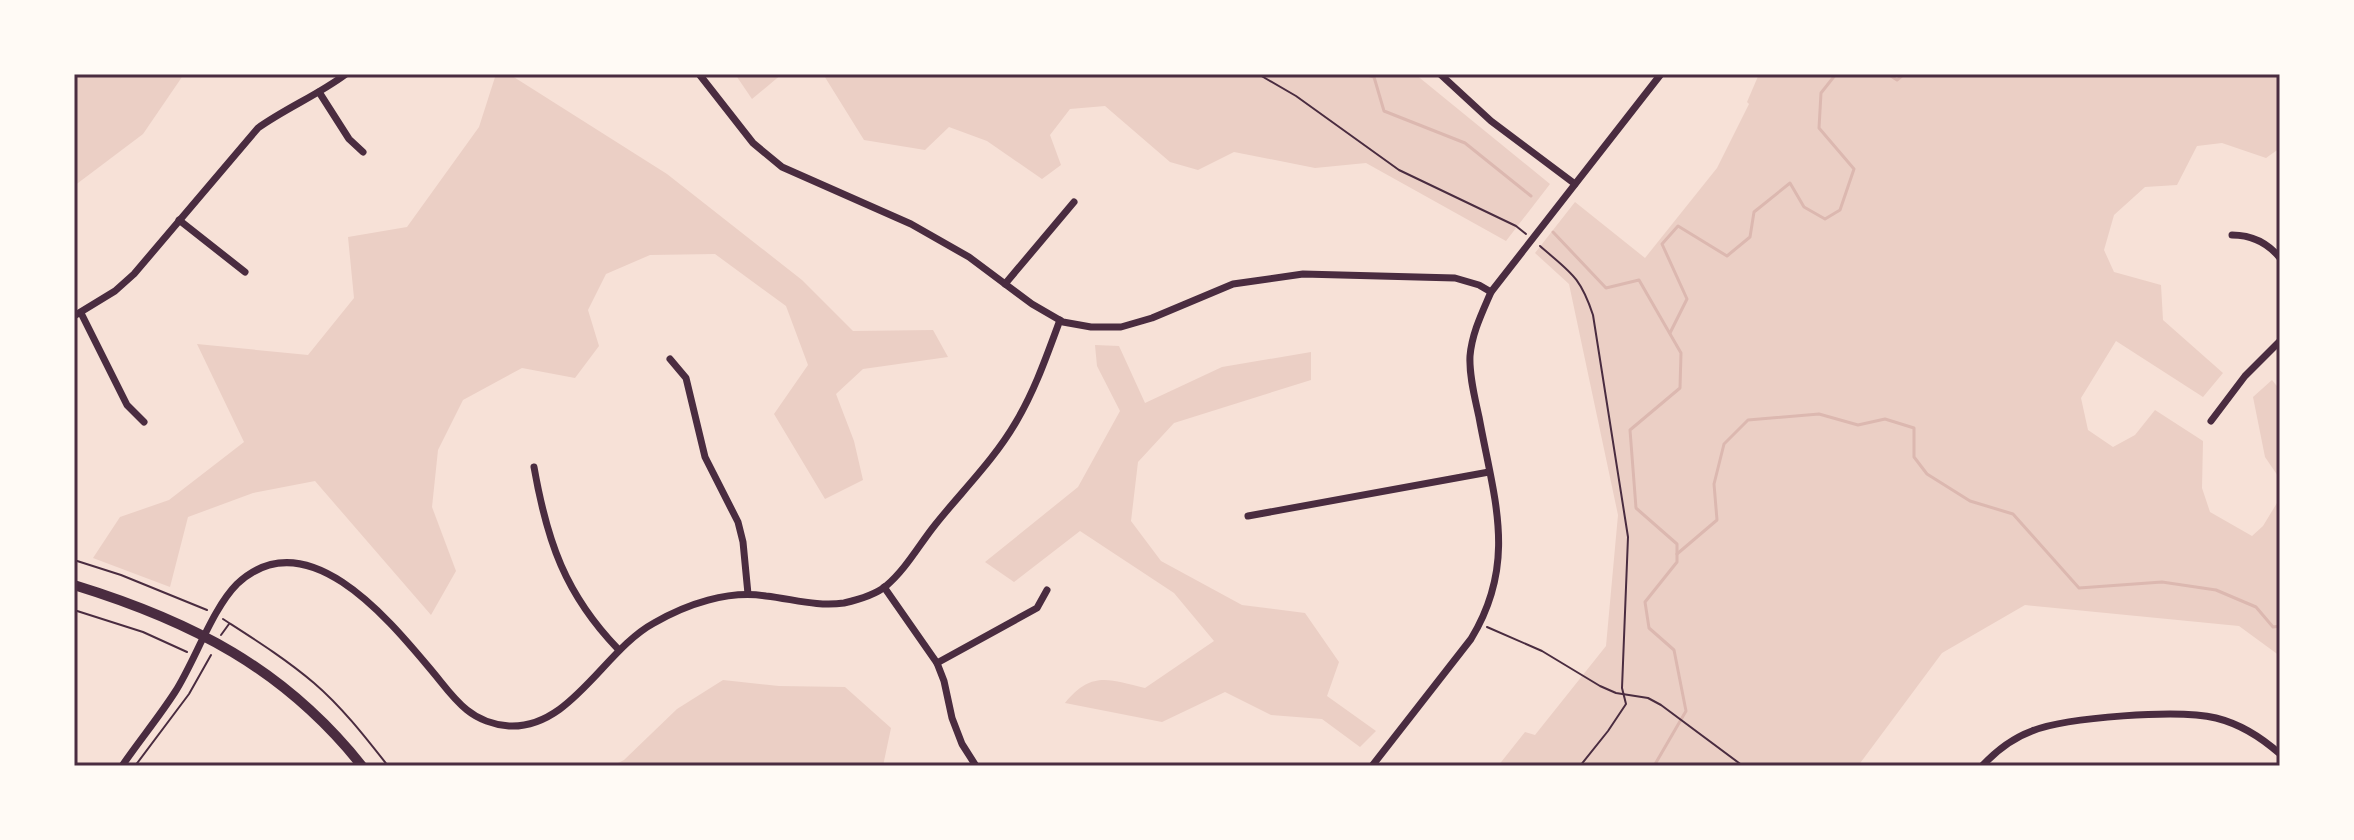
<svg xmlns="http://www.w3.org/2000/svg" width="2354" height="840" viewBox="0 0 2354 840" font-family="Overpass,sans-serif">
<rect width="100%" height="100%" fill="#f7e1d7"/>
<g fill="#ebcfc5">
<polygon points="74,74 184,74 143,134 74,186"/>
<polygon points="496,74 509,74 667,174 802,280 853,331 933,330 948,357 863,369 836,394 854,441 863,480 825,499 774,414 808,365 786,306 715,254 650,255 606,274 588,310 599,346 575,378 522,368 463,400 438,450 432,507 456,571 431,615 315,481 253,493 188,517 170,587 93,558 120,517 169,500 244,442 197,344 308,355 354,298 348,237 407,227 479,127"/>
<polygon points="735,74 782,74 752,99"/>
<polygon points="823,74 1331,74 1335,77 1339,74 1415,74 1550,184 1506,241 1366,163 1315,168 1234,152 1198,170 1170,162 1105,106 1070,109 1050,135 1061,165 1042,179 987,141 949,127 925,150 864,140"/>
<polygon points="1759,74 2280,74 2280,148 2266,158 2222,143 2197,146 2177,185 2145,187 2114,215 2104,250 2114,272 2161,285 2163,320 2223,373 2203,397 2116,341 2081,398 2088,430 2113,447 2135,435 2155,410 2203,441 2202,488 2210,512 2252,536 2263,526 2280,498 2280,656 2239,626 2025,605 1942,653 1858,766 1498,766 1525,732 1535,735 1606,646 1618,515 1569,284 1535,253 1575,202 1645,258 1717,168 1749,104 1747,102"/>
<path d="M1095,345L1119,346L1145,403L1222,367L1311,352V380L1174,423L1138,462L1131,521L1161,561L1242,605L1305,613L1339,662L1327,696L1376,731L1360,747L1322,719L1271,715L1225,692L1162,722L1065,703C1091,671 1108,679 1145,688L1214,641L1174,593L1080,531L1014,582L985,562L1078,487L1120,411L1097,366Z"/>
<polygon points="2272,380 2280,390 2280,479 2265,457 2253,397"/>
<polygon points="723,680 779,686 845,687 891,728 883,766 612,766 624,760 677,709"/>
</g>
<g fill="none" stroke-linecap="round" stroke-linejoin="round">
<g stroke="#dcb8b0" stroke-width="3">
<polyline points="1364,74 1374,77 1384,111 1465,143 1531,196"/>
<polyline points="1888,74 1897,80 1904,74"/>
<polyline points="1553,232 1606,288 1639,280 1681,353 1680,388 1630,430 1636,508 1677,544 1677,562 1645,602 1649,628 1674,650 1686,711 1654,766"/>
<polyline points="1670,333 1687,299 1662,244 1678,226 1727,256 1750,237 1754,212 1790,183 1804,207 1825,219 1840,210 1854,169 1819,128 1821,93 1836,74"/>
<polyline points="1677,554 1717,520 1714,484 1724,444 1748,420 1819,414 1858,425 1885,419 1914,428 1914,457 1927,474 1970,501 2013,514 2079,588 2162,582 2216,590 2256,607 2273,627 2280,626"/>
</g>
<g stroke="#4a2c40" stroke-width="2">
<polyline points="1258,74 1296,96 1399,170 1516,226 1526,234"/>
<path d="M1540,246C1571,273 1580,276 1593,315L1628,537L1622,688L1626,704L1608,731L1580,766"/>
<polyline points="74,560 121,575 207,610"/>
<polyline points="74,610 143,632 187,652"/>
<path d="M223,619C254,639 286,659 314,683C342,707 366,738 388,766"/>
<polyline points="1487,627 1542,651 1600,686 1616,693 1648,698 1661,705 1743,766"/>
<polyline points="221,635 229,624"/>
<polyline points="135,766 189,694 211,655"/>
</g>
<g stroke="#4a2c40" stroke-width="7">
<polyline points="699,74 753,143 782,167 911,224 969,257 1032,304 1063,322 1091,327 1121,327 1152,318 1233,284 1303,274 1455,278 1479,285 1491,292"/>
<polyline points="1440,74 1491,121 1575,184"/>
<polyline points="319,92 349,139 363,152"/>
<polyline points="179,220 245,272"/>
<path d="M2232,235C2252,235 2267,242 2280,258"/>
<polyline points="1005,284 1074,202"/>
<polyline points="81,313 127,405 144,422"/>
<path d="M74,316L115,291L134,274L258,128C286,108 318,95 346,74"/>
<polyline points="670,359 686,378 705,457 738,522 743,542 748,594"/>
<polyline points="2211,421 2245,376 2280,341"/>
<path d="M534,467C547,541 565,594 618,649"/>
<polyline points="1248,516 1489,472"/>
<polyline points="884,587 937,663 944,681 952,718 962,744 976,766"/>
<polyline points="937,663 1037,608 1047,590"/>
<path d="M122,766C139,741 159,717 175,692C195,661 212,609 237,584C307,518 390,621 432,671C443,684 453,699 467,710C478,719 494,725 509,726C571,729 604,650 654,623C687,604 728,590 766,596C793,599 817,607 844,603C857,600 875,595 886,586C906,569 919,545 935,525C962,491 994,460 1016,422C1035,390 1047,355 1060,320"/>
<path d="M1372,766L1471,639C1518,562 1494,499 1479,417C1475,398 1469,376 1470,356C1472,333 1482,313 1491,292L1661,74"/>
<path d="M1982,766C1996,751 2013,738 2032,731C2067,717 2179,709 2216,718C2240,724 2261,737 2280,754"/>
</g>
<path stroke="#4a2c40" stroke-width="10" d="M74,585C191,621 284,668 362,766"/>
</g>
<rect width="2354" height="840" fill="none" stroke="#fffaf5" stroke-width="152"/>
<rect x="76" y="76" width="2202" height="688" fill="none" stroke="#4a2c40" stroke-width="3"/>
</svg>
